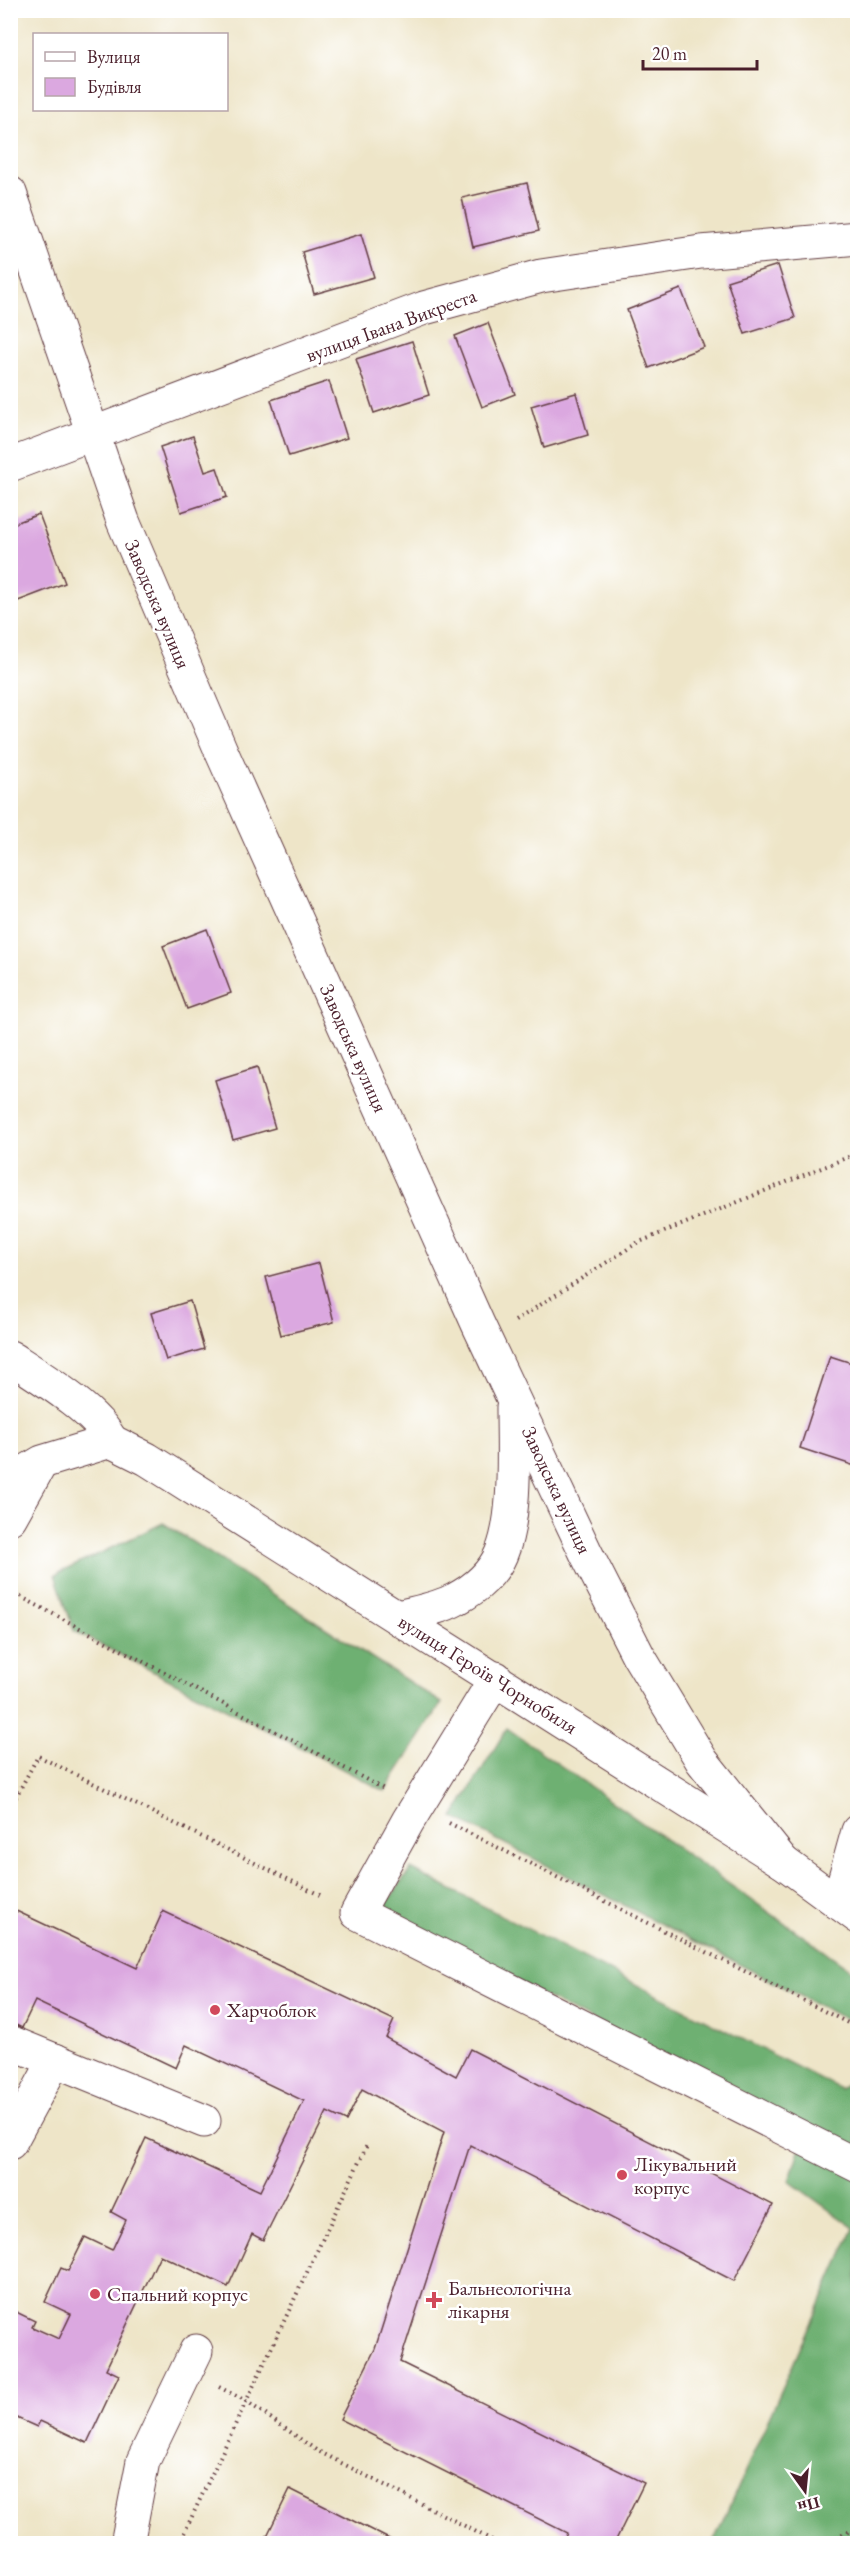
<svg xmlns="http://www.w3.org/2000/svg" width="868" height="2554" viewBox="0 0 868 2554" font-family="'EB Garamond',serif">
<rect width="100%" height="100%" fill="#fff"/>
<filter id="ink" filterUnits="userSpaceOnUse"><feTurbulence type="fractalNoise" baseFrequency=".0167" numOctaves="2"/><feDisplacementMap in="SourceGraphic" scale="12" xChannelSelector="R" yChannelSelector="G"/><feConvolveMatrix kernelMatrix="1 2 1 2 8 2 1 2 1" color-interpolation-filters="sRGB"/></filter>
<filter id="wash" filterUnits="userSpaceOnUse"><feTurbulence type="fractalNoise" baseFrequency=".008" numOctaves="4" result="noise"/><feDisplacementMap in="SourceGraphic" scale="24" xChannelSelector="R" yChannelSelector="G"/><feGaussianBlur stdDeviation="1.35" result="paint"/><feColorMatrix in="noise" values="0 0 0 0 0 0 0 0 0 0 0 0 0 0 0 0 0 1.4 0 .05"/><feComposite in="paint" operator="in"/></filter>
<g filter="url(#wash)">
<rect width="100%" height="100%" fill="#eee5c8"/>
<g fill="#6eb072" stroke="#5c684e" stroke-width="1.5">
<polygon points="163,1523 442,1703 385,1791 74,1631 55,1575"/>
<polygon points="507,1728 857,1974 857,2025 453,1817"/>
<polygon points="411,1869 840,2089 857,2079 857,2543 713,2543 854,2228 789,2181 806,2129 379,1913"/>
</g>
<g id="blocks">
<g fill="#dba8e0">
<polygon points="527,183 539,231 473,247 462,198"/>
<polygon points="361,234 374,277 314,294 302,252"/>
<polygon points="778,265 795,318 745,334 727,281"/>
<polygon points="681,289 704,347 649,368 627,310"/>
<polygon points="488,323 515,394 482,407 455,336"/>
<polygon points="412,341 429,395 374,413 356,359"/>
<polygon points="329,381 347,438 289,456 271,400"/>
<polygon points="576,393 588,435 544,448 531,406"/>
<polygon points="193,436 205,472 217,468 227,497 181,512 160,447"/>
<polygon points="39,514 65,583 18,601 10,582 10,525"/>
<polygon points="207,929 231,993 187,1009 163,946"/>
<polygon points="257,1067 275,1128 233,1140 215,1080"/>
<polygon points="319,1263 334,1322 281,1335 266,1277"/>
<polygon points="190,1301 204,1349 166,1360 151,1313"/>
<polygon points="830,1356 858,1365 858,1467 800,1448"/>
<polygon points="10,1908 137,1968 163,1911 394,2020 386,2038 456,2076 470,2049 773,2205 734,2281 470,2145 400,2362 644,2483 614,2544 562,2544 567,2533 340,2419 375,2349 444,2132 362,2089 346,2121 327,2112 263,2240 252,2234 228,2287 160,2255 106,2369 119,2375 87,2443 40,2421 37,2427 10,2415 10,2309 35,2321 32,2327 59,2339 71,2314 45,2302 61,2268 68,2271 85,2237 112,2250 126,2220 111,2212 146,2138 260,2191 304,2101 186,2045 176,2068 35,2001 22,2028 10,2022"/>
<polygon points="290,2489 399,2544 263,2544"/>
</g>
</g>
</g>
<g filter="url(#ink)">
<use href="#blocks" fill-opacity="0" stroke="#633d43" stroke-width="1.5"/>
<g fill="none" stroke-linecap="round" stroke-linejoin="round">
<defs>
<g id="minor">
<polyline points="10,193 123,521 222,753 478,1324 586,1553 638,1655 702,1761 783,1862"/>
<polyline points="10,465 424,308 541,276 701,252 858,238"/>
<path d="M10,1357C39,1376 97,1411 111,1441"/>
<polyline points="111,1441 147,1459 783,1862 858,1917"/>
<polyline points="10,1481 42,1462 111,1441"/>
<polyline points="10,1518 41,1463"/>
<path d="M398,1617C417,1612 438,1609 456,1599C475,1589 492,1575 501,1554C517,1516 513,1449 513,1407"/>
<polyline points="496,1678 408,1821 357,1913 858,2166"/>
<polyline points="838,1903 858,1831"/>
<polyline points="10,2042 204,2121"/>
<polyline points="10,2143 55,2060"/>
<polyline points="127,2544 143,2461 196,2351"/>
</g>
</defs>
<use href="#minor" stroke="#633d43" stroke-width="35"/>
<g stroke="#633d43" stroke-width="4" stroke-dasharray="1.5 4.5" stroke-linecap="butt">
<polyline points="515,1321 637,1243 858,1153"/>
<polyline points="10,1591 386,1790"/>
<polyline points="10,1808 38,1756 324,1897"/>
<polyline points="449,1823 858,2028"/>
<polyline points="219,2387 246,2401 316,2450 500,2544"/>
<polyline points="179,2544 367,2145"/>
<polyline points="836,2544 839,2535 858,2529"/>
</g>
<use href="#minor" stroke="#fff" stroke-width="33"/>
</g>
</g>
<g fill="#d1495b" stroke="#fff" stroke-width="2">
<circle cx="215" cy="2010" r="6"/>
<circle cx="622" cy="2175" r="6"/>
<circle cx="95" cy="2294" r="6"/>
<path d="M431 2291h6v6h6v6h-6v6h-6v-6h-6v-6h6z"/>
</g>
<g text-anchor="middle" dominant-baseline="central" stroke-width="5" stroke-linejoin="round" paint-order="stroke">
<g font-size="20" fill="#4a1f2b" stroke="#fff">
<text transform="translate(391 325) rotate(-20)">вулиця Івана Викреста</text>
<text transform="translate(158 604) rotate(67)">Заводська вулиця</text>
<text transform="translate(354 1048) rotate(66)">Заводська вулиця</text>
<text transform="translate(557 1490) rotate(65)">Заводська вулиця</text>
<text transform="translate(488 1674) rotate(32)">вулиця Героїв Чорнобиля</text>
</g>
<g font-size="20" fill="#4a1f2b" stroke="#fff" text-anchor="start">
<text x="227" y="2010">Харчоблок</text>
<text x="634" y="2164">Лікувальний<tspan x="634" dy="23">корпус</tspan></text>
<text x="448" y="2288">Бальнеологічна<tspan x="448" dy="23">лікарня</tspan></text>
<text x="107" y="2294">Спальний корпус</text>
</g>
</g>
<rect width="868" height="2554" fill="none" stroke="#fff" stroke-width="36"/>
<rect x="33" y="33" width="195" height="78" fill="#ffffff" stroke="#b7a5aa" stroke-width="1.5"/>
<rect x="45" y="52" width="30" height="9" fill="#ffffff" stroke="#b7a5aa" stroke-width="1.5"/>
<text x="87" y="63" font-size="18" fill="#4a1f2b">Вулиця</text>
<rect x="45" y="78" width="30" height="18" fill="#dba8e0" stroke="#b7a5aa" stroke-width="1.5"/>
<text x="87" y="93" font-size="18" fill="#4a1f2b">Будівля</text>
<g transform="translate(805 2491) rotate(165)" stroke="#ffffff" stroke-width="4.5" paint-order="stroke">
<path d="M0-4.5L10 22L0 15L-10 22Z" fill="#4a1f2b"/>
<text y="-9" font-size="16" font-weight="bold" text-anchor="middle" fill="#4a1f2b">Пн</text>
</g>
<path d="M643 60v9h114v-9" fill="none" stroke="#4a1f2b" stroke-width="3"/>
<text x="652" y="60" font-size="18" fill="#4a1f2b" stroke="#ffffff" stroke-width="4.5" paint-order="stroke">20 m</text>
</svg>
